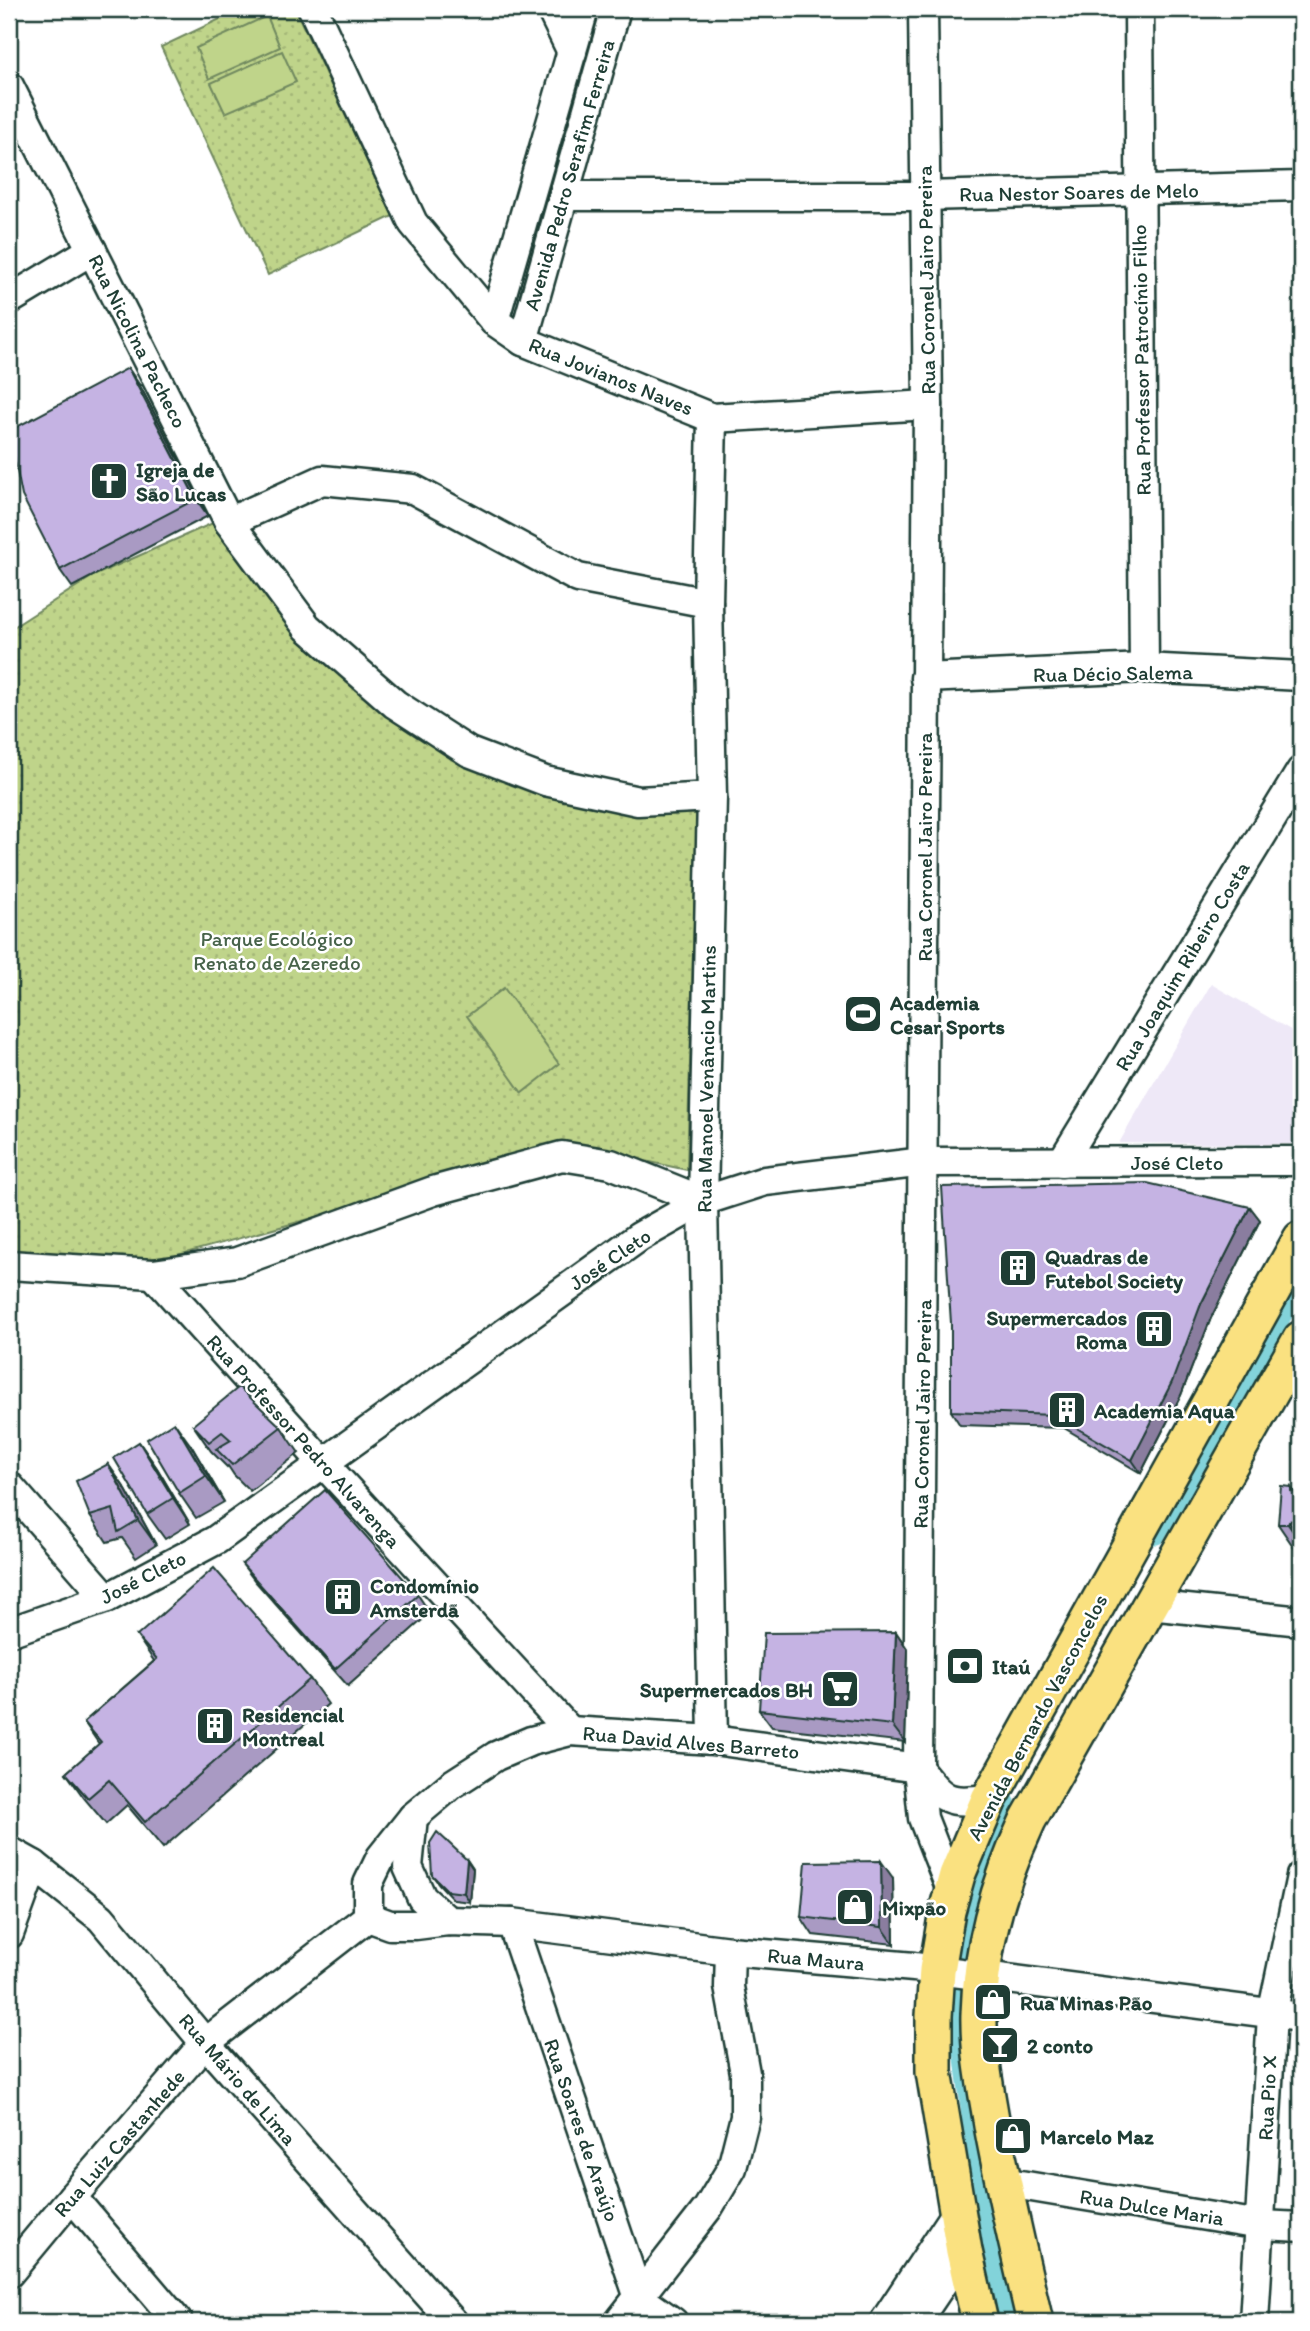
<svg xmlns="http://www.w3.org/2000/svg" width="1310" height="2331" viewBox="0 0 1310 2331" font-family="Itim,sans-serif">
<defs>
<pattern id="park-dots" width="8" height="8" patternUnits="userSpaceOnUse" patternTransform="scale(1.75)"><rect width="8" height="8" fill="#bfd48a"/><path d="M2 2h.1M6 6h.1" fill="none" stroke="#a4b778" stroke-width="1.8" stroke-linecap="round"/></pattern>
</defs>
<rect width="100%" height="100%" fill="#fff"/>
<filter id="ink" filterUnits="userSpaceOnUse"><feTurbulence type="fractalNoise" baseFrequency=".0143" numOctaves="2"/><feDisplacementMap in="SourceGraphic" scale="14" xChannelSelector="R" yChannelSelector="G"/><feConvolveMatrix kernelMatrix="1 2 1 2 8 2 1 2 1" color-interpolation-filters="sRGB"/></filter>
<g filter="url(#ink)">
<polygon fill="#eee8f7" points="1211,984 1301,1036 1301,1144 1119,1143"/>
<g fill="url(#park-dots)" stroke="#6f885f" stroke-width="2">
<polygon points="241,9 295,9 393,216 268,275 161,47"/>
<polygon points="222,519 395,709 640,806 697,814 687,1170 576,1146 138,1266 9,1256 9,630 93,576"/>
</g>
<g fill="#bfd48a" stroke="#6f885f" stroke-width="2">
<polygon points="267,16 280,47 209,79 196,48"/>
<polygon points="282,51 296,82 225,113 211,83"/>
<polygon points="504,988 559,1064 522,1093 467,1016"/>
</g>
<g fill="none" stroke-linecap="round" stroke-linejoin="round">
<g stroke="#82d3da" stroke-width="19">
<polyline points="1156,1535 1301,1283"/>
<polyline points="1006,1802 1000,1812 966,1942 957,2001 983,2213 1008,2322"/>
</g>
<defs>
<g id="minor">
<polyline points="313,9 413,223 494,321 523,341 712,418 928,405"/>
<polyline points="551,9 572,52"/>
<polyline points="923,9 928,405 918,1768 923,1818 952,1892"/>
<polyline points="1139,9 1144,668"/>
<polyline points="9,86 229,522 307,627 395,704 469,752 545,781 638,801 712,797"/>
<polyline points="564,196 925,196 1301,186"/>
<polyline points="9,300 92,250"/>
<polyline points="494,321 584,9"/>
<polyline points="523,341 616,9"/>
<polyline points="712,418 708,603 712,797 703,1201 713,1740"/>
<polyline points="229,522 322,480 413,489 578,578 708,603"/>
<polyline points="925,678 1144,668 1301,676"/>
<polyline points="1062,1162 1301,771"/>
<polyline points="9,1265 153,1274 237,1262 433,1191 562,1156 611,1164 703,1201"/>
<polyline points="153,1274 324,1464 570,1731"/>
<polyline points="9,1486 107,1598"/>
<polyline points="1149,1605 1301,1621"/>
<polyline points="9,1632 107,1598 216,1540 639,1237 703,1201 765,1181 924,1162 1301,1161"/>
<path d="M918,1768C945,1802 946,1803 989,1799"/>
<polyline points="413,1817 408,1867 422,1898 448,1921"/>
<polyline points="9,1851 34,1865 101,1918 205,2043 453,2322"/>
<polyline points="368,1917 390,1925 416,1925 448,1921 512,1923 730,1951 914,1967 1301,2017"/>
<polyline points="368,1917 368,1884 381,1857 413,1817 451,1785 496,1756 531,1741 570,1731 713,1740 918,1768"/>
<polyline points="512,1923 639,2298 673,2322"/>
<polyline points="9,1934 34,1865"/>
<polyline points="1002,2182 1260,2225 1301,2227"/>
<polyline points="72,2197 178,2322"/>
<polyline points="9,2273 72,2197 205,2043 368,1917"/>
<polyline points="619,2322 708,2208 732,2168 745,2117 745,2073 729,1987 730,1951"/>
<polyline points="884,2322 957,2212"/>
<polyline points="916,2322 964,2251"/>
<polyline points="1254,2322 1272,2015 1301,1876"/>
</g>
<g id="major">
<polyline points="980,2322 964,2251 934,2072 934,2016 937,1970 947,1911 957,1875 989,1799 1301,1239"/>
<path d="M1035,2322C1020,2257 1004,2191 992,2125C986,2089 978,2051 979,2014C981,1945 999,1882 1028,1820L1301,1339"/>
</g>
</defs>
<use href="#minor" stroke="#1f3d34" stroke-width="33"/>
<use href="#major" stroke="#1f3d34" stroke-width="40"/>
<use href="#minor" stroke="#fff" stroke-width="28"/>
<use href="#major" stroke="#fae180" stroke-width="35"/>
</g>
<g fill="#a99ac3" stroke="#1f3d34" stroke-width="2">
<polygon points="128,368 140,386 208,516 72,587 60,570"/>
<polygon points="1250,1207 1260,1220 1211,1318 1181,1395 1141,1473 1064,1428 960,1425 951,1411"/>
<polygon points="193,1425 281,1427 299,1453 250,1491 234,1475 228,1466 227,1467 211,1451"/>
<polygon points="139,1442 157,1468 190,1524 165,1539 147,1514"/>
<polygon points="192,1447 224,1502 196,1518 179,1493"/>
<polygon points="108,1464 126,1490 156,1545 136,1558 122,1538 107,1542 90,1516"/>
<polygon points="1291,1487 1295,1493 1301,1495 1301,1553 1298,1549 1295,1549 1278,1524"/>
<polygon points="242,1564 418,1595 430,1613 348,1686 255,1581"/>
<polygon points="896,1632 908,1650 905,1742 772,1727 759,1710"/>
<polygon points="137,1636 310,1679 328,1704 163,1848 127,1805 106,1824 84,1798 66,1773 99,1744 84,1722 154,1661"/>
<polygon points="467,1860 473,1869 470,1902 454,1900 439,1884 432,1875"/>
<polygon points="893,1878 894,1944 813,1935 801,1917"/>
</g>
<g fill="#8a7d9f" stroke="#1f3d34" stroke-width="2">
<polygon points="128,368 140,386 208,516 196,499"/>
<polygon points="1250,1207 1260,1220 1211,1318 1181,1395 1141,1473 1132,1460 1201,1304"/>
<polygon points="174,1422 192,1447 224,1502 206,1476"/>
<polygon points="139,1442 157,1468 190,1524 173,1498"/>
<polygon points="108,1464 126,1490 156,1545 138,1520"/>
<polygon points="1289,1521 1301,1539 1301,1543 1288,1524"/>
<polygon points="896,1632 908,1650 905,1742 892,1725"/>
<polygon points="467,1860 473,1869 470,1902 464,1893"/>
<polygon points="881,1861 893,1878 894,1944 882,1927"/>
</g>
<g fill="#c5b3e3" stroke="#1f3d34" stroke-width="2">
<polygon points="128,368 196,499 60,570 22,496 9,431"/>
<polygon points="1147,1183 1250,1207 1201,1304 1172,1382 1132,1460 1054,1415 951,1411 951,1323 942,1187"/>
<polygon points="239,1387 281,1427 232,1465 216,1449 231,1440 222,1432 209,1442 193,1425"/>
<polygon points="174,1422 206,1476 179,1493 147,1439"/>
<polygon points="139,1442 173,1498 147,1514 114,1458"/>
<polygon points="108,1464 138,1520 118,1532 113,1509 90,1516 76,1481"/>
<polygon points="1281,1486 1291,1487 1291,1491 1301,1495 1301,1519 1289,1521 1288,1524 1278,1524"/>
<polygon points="325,1490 418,1595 335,1669 242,1564"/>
<polygon points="1299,1540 1301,1540 1301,1549 1298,1549"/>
<polygon points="214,1568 310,1679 145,1822 109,1780 88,1798 66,1773 101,1742 84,1722 157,1659 137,1636"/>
<polygon points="896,1632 892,1725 759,1710 764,1633"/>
<polygon points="437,1832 467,1860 464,1893 448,1891 432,1875 430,1843"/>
<polygon points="881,1861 882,1927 801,1917 806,1862"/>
</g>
</g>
<defs>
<symbol id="church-square" viewBox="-11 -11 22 22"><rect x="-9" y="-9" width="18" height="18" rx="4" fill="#1f3d34" stroke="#fff"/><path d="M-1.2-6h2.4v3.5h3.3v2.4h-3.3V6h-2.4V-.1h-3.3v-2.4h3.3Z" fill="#fff"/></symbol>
<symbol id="stadium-square" viewBox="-11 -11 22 22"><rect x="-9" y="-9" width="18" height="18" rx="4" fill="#1f3d34" stroke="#fff"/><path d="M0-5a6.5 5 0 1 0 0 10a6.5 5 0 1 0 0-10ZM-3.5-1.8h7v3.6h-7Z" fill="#fff"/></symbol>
<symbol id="building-square" viewBox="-11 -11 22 22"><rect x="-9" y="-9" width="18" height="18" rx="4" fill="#1f3d34" stroke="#fff"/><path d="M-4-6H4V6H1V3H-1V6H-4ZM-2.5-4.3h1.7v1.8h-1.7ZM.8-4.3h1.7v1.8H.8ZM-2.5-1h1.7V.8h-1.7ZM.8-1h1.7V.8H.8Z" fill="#fff"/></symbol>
<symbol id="bank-square" viewBox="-11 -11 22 22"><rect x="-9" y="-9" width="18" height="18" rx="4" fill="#1f3d34" stroke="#fff"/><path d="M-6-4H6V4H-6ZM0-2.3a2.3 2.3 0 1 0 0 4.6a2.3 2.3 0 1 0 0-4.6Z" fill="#fff"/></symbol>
<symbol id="supermarket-square" viewBox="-11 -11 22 22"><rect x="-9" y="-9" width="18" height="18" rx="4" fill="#1f3d34" stroke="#fff"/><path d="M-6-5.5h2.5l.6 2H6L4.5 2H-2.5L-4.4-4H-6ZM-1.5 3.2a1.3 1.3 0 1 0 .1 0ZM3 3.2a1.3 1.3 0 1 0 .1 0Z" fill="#fff"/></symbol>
<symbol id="shop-square" viewBox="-11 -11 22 22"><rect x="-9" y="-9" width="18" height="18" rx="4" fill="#1f3d34" stroke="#fff"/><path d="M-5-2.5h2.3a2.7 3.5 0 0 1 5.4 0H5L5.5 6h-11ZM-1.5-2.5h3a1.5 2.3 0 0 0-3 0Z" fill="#fff"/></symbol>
<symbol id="bar-square" viewBox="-11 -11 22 22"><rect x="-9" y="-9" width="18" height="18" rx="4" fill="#1f3d34" stroke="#fff"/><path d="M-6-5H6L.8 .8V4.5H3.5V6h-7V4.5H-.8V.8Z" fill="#fff"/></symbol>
</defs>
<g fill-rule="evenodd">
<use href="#church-square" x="87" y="459" width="44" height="44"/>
<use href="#stadium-square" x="841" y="992" width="44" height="44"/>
<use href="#building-square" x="996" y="1246" width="44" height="44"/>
<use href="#building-square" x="1132" y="1307" width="44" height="44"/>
<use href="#building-square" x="1045" y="1388" width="44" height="44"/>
<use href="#building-square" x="321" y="1575" width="44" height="44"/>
<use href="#bank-square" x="943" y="1644" width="44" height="44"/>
<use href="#supermarket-square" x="818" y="1667" width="44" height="44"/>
<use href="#building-square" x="193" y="1704" width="44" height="44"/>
<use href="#shop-square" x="833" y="1885" width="44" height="44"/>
<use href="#shop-square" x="971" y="1980" width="44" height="44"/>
<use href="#bar-square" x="978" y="2023" width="44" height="44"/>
<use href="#shop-square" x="991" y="2114" width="44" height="44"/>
</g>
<g text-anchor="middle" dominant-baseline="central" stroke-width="5" stroke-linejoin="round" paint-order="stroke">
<g font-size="21" fill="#1f3d34" stroke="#fff">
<text transform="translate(569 175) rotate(-74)">Avenida Pedro Serafim Ferreira</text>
<text transform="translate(1079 192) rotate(-1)">Rua Nestor Soares de Melo</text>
<text transform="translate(926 280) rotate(-91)">Rua Coronel Jairo Pereira</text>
<text transform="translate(138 341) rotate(63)">Rua Nicolina Pacheco</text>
<text transform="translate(1141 360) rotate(-91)">Rua Professor Patrocínio Filho</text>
<text transform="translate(611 376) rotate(22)">Rua Jovianos Naves</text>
<text transform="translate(1113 673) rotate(-1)">Rua Décio Salema</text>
<text transform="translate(924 847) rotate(-90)">Rua Coronel Jairo Pereira</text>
<text transform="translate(1182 966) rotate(-59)">Rua Joaquim Ribeiro Costa</text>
<text transform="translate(706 1079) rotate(-89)">Rua Manoel Venâncio Martins</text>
<text x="1177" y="1162">José Cleto</text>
<text transform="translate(610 1259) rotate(-34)">José Cleto</text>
<text transform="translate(922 1414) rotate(-89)">Rua Coronel Jairo Pereira</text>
<text transform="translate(304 1441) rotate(48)">Rua Professor Pedro Alvarenga</text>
<text transform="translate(143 1577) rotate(-27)">José Cleto</text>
<text transform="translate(1037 1717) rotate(-62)">Avenida Bernardo Vasconcelos</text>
<text transform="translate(691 1742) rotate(5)">Rua David Alves Barreto</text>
<text transform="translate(816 1959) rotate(5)">Rua Maura</text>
<text transform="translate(238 2079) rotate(49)">Rua Mário de Lima</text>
<text transform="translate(1267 2098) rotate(-87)">Rua Pio X</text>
<text transform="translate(582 2130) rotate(71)">Rua Soares de Araújo</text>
<text transform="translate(119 2143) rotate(-49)">Rua Luiz Castanhede</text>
<text transform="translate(1152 2207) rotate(9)">Rua Dulce Maria</text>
</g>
<g font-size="21" font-weight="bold" fill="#1f3d34" stroke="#fff" text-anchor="start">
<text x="136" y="469">Igreja de<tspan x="136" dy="24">São Lucas</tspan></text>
<text x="890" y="1002">Academia<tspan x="890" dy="24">Cesar Sports</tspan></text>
<text x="1045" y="1256">Quadras de<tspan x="1045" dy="24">Futebol Society</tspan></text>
<text x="1127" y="1317" text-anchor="end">Supermercados<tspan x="1127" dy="24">Roma</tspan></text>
<text x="1094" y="1410">Academia Aqua</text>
<text x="370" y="1585">Condomínio<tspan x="370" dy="24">Amsterdã</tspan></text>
<text x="992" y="1666">Itaú</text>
<text x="813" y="1689" text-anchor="end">Supermercados BH</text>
<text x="242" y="1714">Residencial<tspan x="242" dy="24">Montreal</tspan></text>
<text x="882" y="1907">Mixpão</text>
<text x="1020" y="2002">Rua Minas Pão</text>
<text x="1027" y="2045">2 conto</text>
<text x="1040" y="2136">Marcelo Maz</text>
</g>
<g font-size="21" fill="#47634a" stroke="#fff">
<text x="277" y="938">Parque Ecológico<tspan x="277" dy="24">Renato de Azeredo</tspan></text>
</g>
</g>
<rect width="1310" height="2331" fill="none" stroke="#fff" stroke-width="35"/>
<rect x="18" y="18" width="1275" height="2296" fill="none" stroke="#1f3d34" stroke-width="2.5" filter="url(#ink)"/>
</svg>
